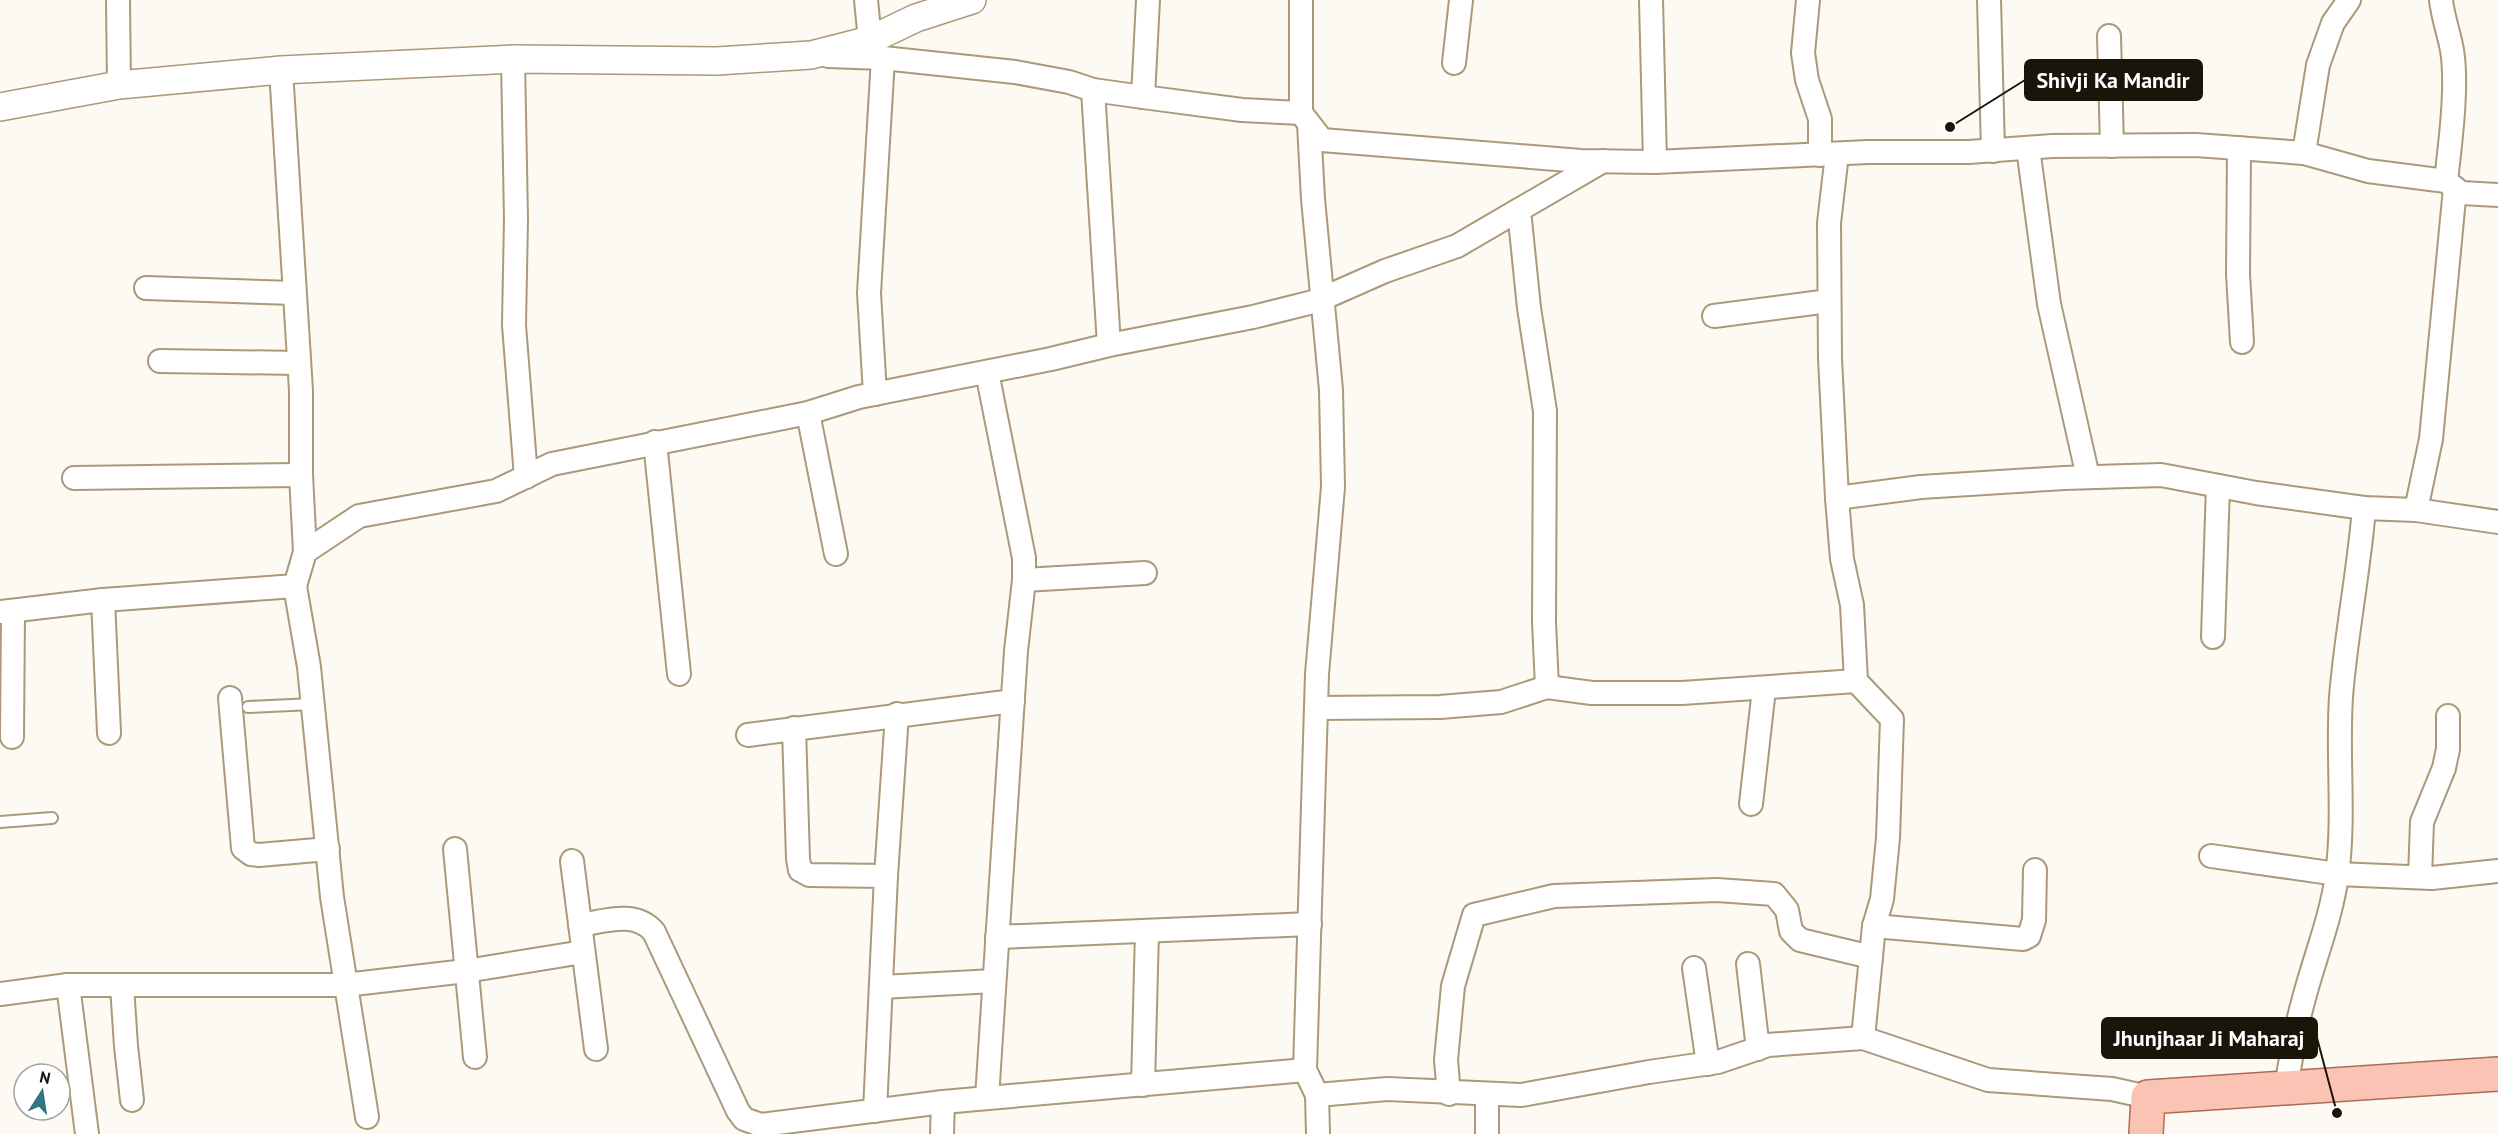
<svg xmlns="http://www.w3.org/2000/svg" width="2498" height="1134" viewBox="0 0 2498 1134" font-family="'PT Sans',sans-serif">
<rect width="100%" height="100%" fill="#fdf9f3"/>
<g fill="none" stroke-linecap="round" stroke-linejoin="round">
<defs>
<g id="service">
<polyline points="248,707 313,704"/>
<polyline points="0,822 52,818"/>
</g>
<g id="minor">
<polyline points="118,0 119,85"/>
<polyline points="866,0 870,40"/>
<polyline points="1651,0 1655,162"/>
<polyline points="1808,0 1803,53 1807,80 1820,119 1820,155"/>
<polyline points="1989,0 1993,151"/>
<path d="M2441,0C2443,18 2449,33 2452,50C2458,87 2450,144 2446,181"/>
<polyline points="2109,36 2112,146"/>
<polyline points="828,56 883,58 1015,72 1069,82 1093,90 1143,97 1242,110 1301,113 1301,0"/>
<polyline points="513,59 516,219 514,325 526,477"/>
<polyline points="1454,63 1461,0"/>
<polyline points="281,70 301,391 301,475 305,552"/>
<polyline points="1093,90 1109,345"/>
<polyline points="1143,97 1148,0"/>
<polyline points="1301,113 1322,140 1581,161 1655,162 1868,152 1969,152 2052,146 2196,145 2304,153 2368,171 2446,181 2461,193 2498,195"/>
<polyline points="1309,124 1313,199 1331,390 1333,487 1317,674 1305,1070 1317,1095 1318,1134"/>
<polyline points="2028,148 2049,304 2088,477"/>
<polyline points="2239,148 2238,274 2242,342"/>
<polyline points="2304,153 2318,65 2333,23 2349,0"/>
<polyline points="1837,154 1829,223 1830,358 1837,498 1842,559 1852,605 1856,681 1892,719 1888,838 1882,899 1874,926 1863,1038"/>
<polyline points="1519,210 1529,308 1545,411 1544,622 1547,687"/>
<polyline points="146,288 294,293"/>
<polyline points="1714,316 1829,301"/>
<polyline points="160,361 299,363"/>
<polyline points="987,372 1024,558 1024,580 1016,651 987,1098"/>
<polyline points="875,394 869,293 883,58"/>
<polyline points="808,413 836,554"/>
<polyline points="655,442 679,674"/>
<polyline points="74,478 301,475"/>
<polyline points="1837,498 1921,487 2064,478 2161,475 2256,493 2364,508 2416,510 2498,522"/>
<polyline points="2416,510 2431,439 2455,188"/>
<polyline points="1024,580 1145,573"/>
<polyline points="295,586 309,667 332,897 367,1117"/>
<polyline points="103,600 109,733"/>
<polyline points="0,612 103,600 295,586 305,552 359,516 496,491 552,464 808,413 859,397 1051,359 1109,345 1253,317 1317,301 1385,271 1457,246 1603,161"/>
<polyline points="2213,637 2218,486"/>
<polyline points="230,698 243,848 251,854 259,855 328,849"/>
<polyline points="1317,708 1440,707 1501,702 1547,687 1592,693 1682,693 1856,681"/>
<polyline points="794,728 798,859 800,870 809,875 886,876"/>
<polyline points="748,735 1013,701"/>
<polyline points="12,737 13,611"/>
<polyline points="1751,804 1764,689"/>
<polyline points="455,849 475,1057"/>
<polyline points="2211,856 2337,874 2432,878 2498,871"/>
<polyline points="572,861 596,1049"/>
<polyline points="2420,877 2422,822 2444,768 2448,749 2448,716"/>
<path d="M580,925C605,921 636,910 654,932L738,1111L744,1119L761,1125L943,1102L1305,1070"/>
<polyline points="1874,926 2023,939 2029,936 2034,920 2035,870"/>
<polyline points="997,937 1310,924"/>
<polyline points="1748,964 1758,1049"/>
<polyline points="1694,968 1708,1064"/>
<polyline points="68,985 87,1134"/>
<polyline points="122,986 126,1046 132,1100"/>
<polyline points="881,987 994,981"/>
<polyline points="0,994 68,985 345,985 466,971 583,952"/>
<polyline points="1143,1085 1147,931"/>
<path d="M2286,1087C2291,1059 2295,1030 2303,1002C2314,959 2331,919 2337,875C2345,816 2337,756 2341,697C2346,634 2359,571 2364,508"/>
<polyline points="1449,1094 1446,1060 1453,986 1474,915 1554,896 1717,890 1774,894 1787,910 1791,931 1800,940 1871,957"/>
<polyline points="1487,1094 1487,1134"/>
<polyline points="1317,1095 1387,1089 1521,1095 1649,1072 1718,1062 1768,1045 1863,1038 1988,1080 2112,1089 2148,1097"/>
<polyline points="875,1111 886,876 897,714"/>
<polyline points="942,1134 943,1102"/>
</g>
<polyline id="tertiary" points="0,107 119,85 281,70 513,59 717,61 811,55 870,40 916,18 972,0"/>
<polyline id="primary" points="2146,1134 2148,1097 2498,1074"/>
</defs>
<use href="#service" stroke="#ab997a" stroke-width="14"/>
<use href="#minor" stroke="#ab997a" stroke-width="26"/>
<use href="#tertiary" stroke="#ab997a" stroke-width="30"/>
<use href="#primary" stroke="#ab6c56" stroke-width="36"/>
<use href="#service" stroke="#fff" stroke-width="10"/>
<use href="#minor" stroke="#fff" stroke-width="22"/>
<use href="#tertiary" stroke="#fff" stroke-width="27"/>
<use href="#primary" stroke="#fbc3b3" stroke-width="33"/>
</g>
<path fill="none" stroke="#1b1409" stroke-width="2" d="M1950 127L2025 80M2337 1113L2317 1038"/>
<g fill="#1b1409" stroke="#fff" stroke-width="2">
<circle cx="1950" cy="127" r="6"/>
<circle cx="2337" cy="1113" r="6"/>
</g>
<g fill="#1b1409" stroke="#1b1409" stroke-width="2">
<rect x="2025" y="60" width="177" height="40" rx="6"/>
<rect x="2102" y="1018" width="215" height="40" rx="6"/>
</g>
<g font-size="22" text-anchor="middle" font-weight="bold" fill="#fff">
<text x="2113" y="88">Shivji Ka Mandir</text>
<text x="2209" y="1046">Jhunjhaar Ji Maharaj</text>
</g>
<g transform="translate(42 1092) rotate(12)"><circle r="28" fill="#ffffff" stroke="#a4a19d" stroke-width="1.5"/>
<path d="M0-4.5L10 22L0 15L-10 22Z" fill="#317484"/>
<text y="-9" font-size="16" font-weight="bold" text-anchor="middle" fill="#1b1409">N</text>
</g>
</svg>
